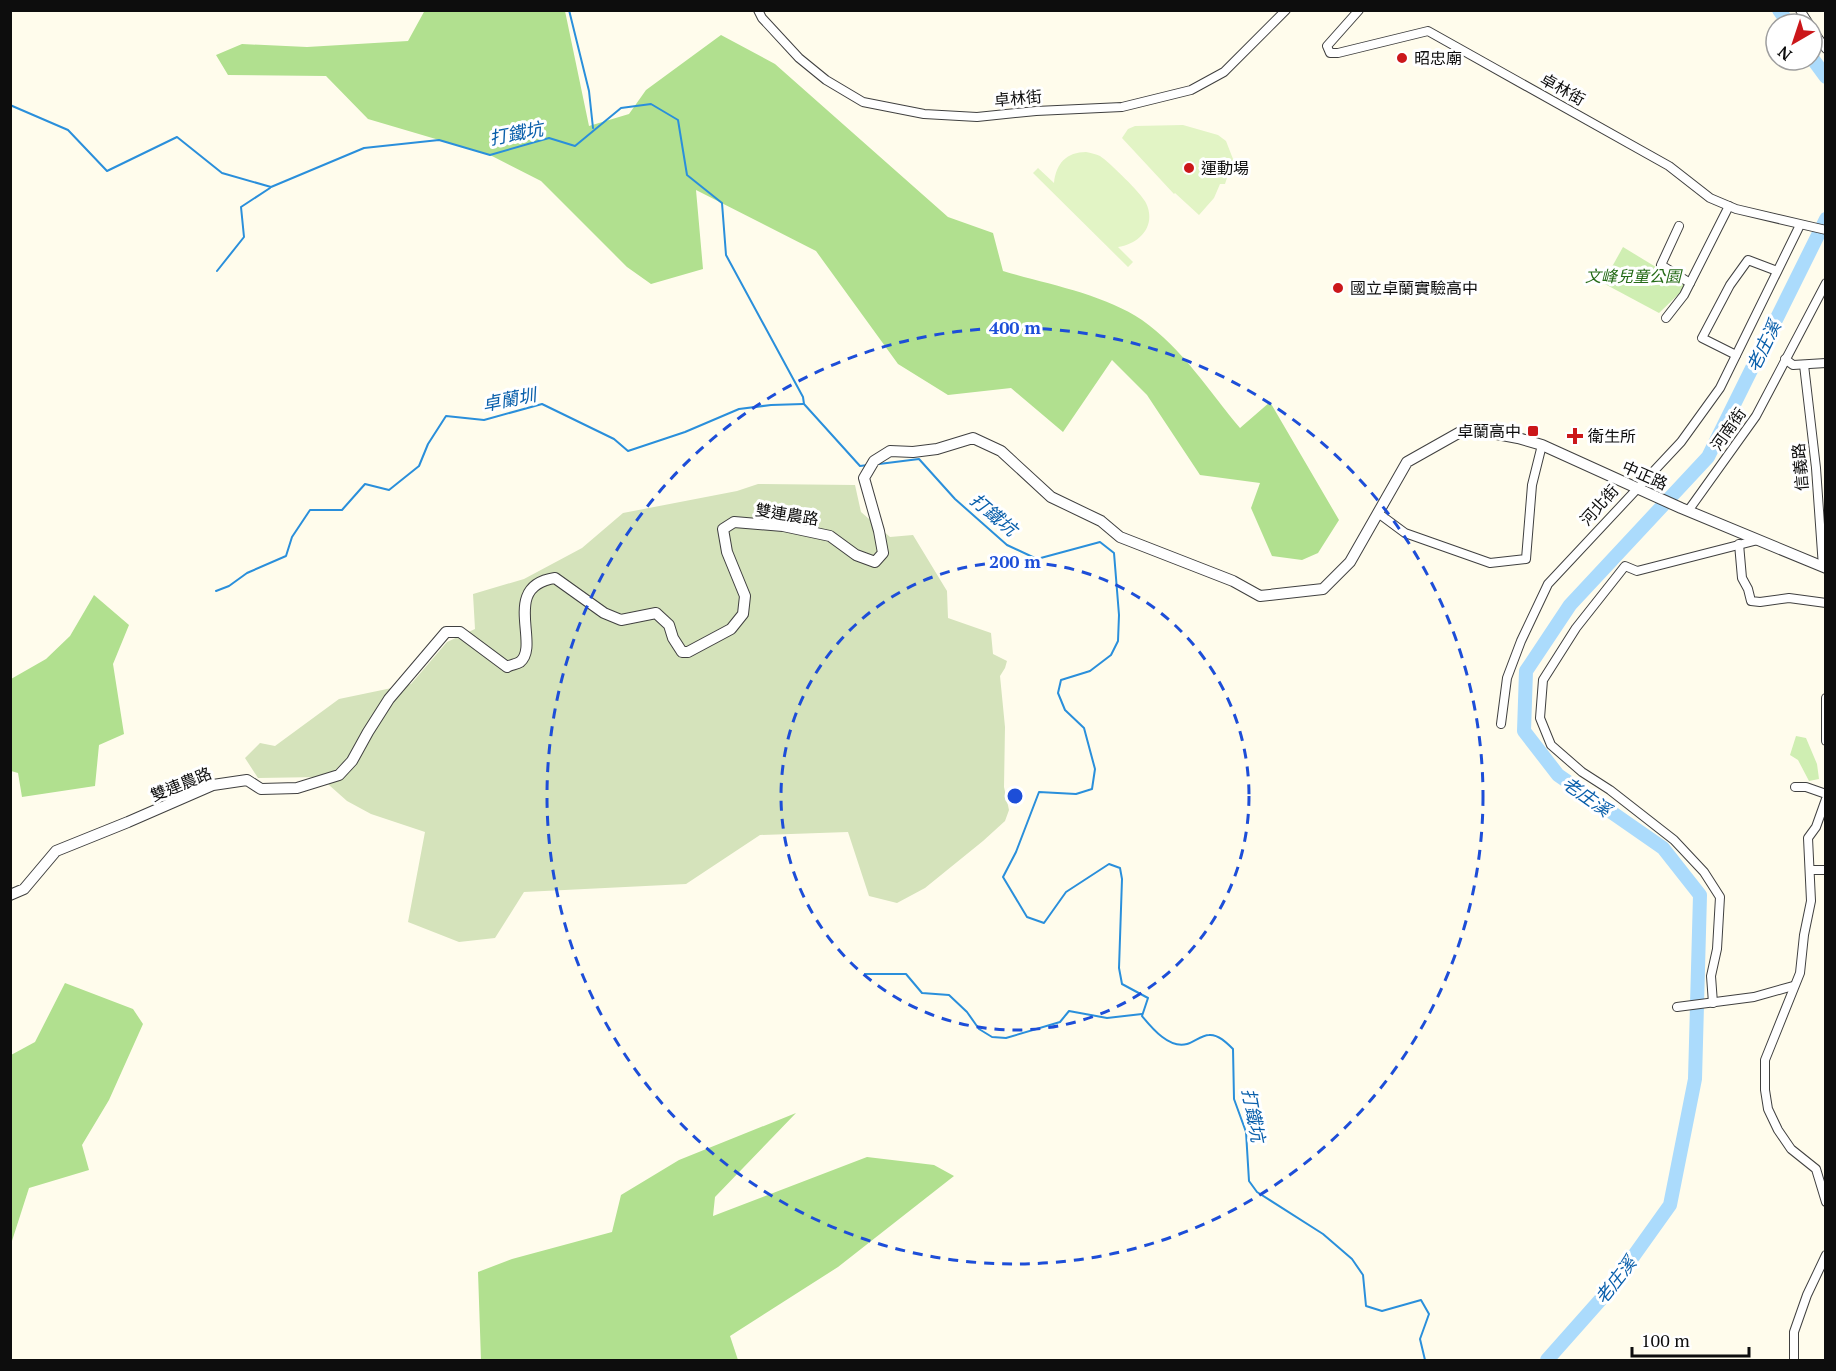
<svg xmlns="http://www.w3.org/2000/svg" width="1836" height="1371" viewBox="0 0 1836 1371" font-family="'PT Serif','Noto Sans TC',serif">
<rect width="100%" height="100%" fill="#fffcec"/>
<g fill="#cfeeb2">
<polygon points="1623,247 1687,286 1659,313 1603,283"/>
<polygon points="1796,736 1806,738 1817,764 1819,779 1809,781 1798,760 1790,755"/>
</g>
<g fill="#b1e08f">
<path d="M425,10L565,11L589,126L629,114L646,90L721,35L775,64L948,217L993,233L1003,271C1047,284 1104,294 1142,320C1182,348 1209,391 1240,428L1270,402L1339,520L1318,553L1302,560L1272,556L1251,508L1260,483L1200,475L1147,395L1112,360L1063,432L1011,388L948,395L898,364L816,251L696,190L703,269L651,284L627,267L541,181L490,155L368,119L326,76L228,75L216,55L242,44L307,47L408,41Z"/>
<polygon points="94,595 129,625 113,664 124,734 99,745 95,786 22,797 18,773 11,771 11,679 46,659 70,636"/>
<polygon points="65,983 133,1009 143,1024 109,1100 82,1145 89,1170 29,1188 11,1244 11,1055 35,1042"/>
<polygon points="796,1113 715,1197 713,1216 867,1157 934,1165 954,1176 838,1267 730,1336 738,1360 481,1360 478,1272 512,1259 612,1232 621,1195 679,1160"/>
</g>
<polygon fill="#d5e3bb" points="758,484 855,485 861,512 890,537 913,535 947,591 948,618 991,633 993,654 1007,661 1005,668 1000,676 1005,727 1004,787 1009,810 1005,821 983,841 925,888 897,903 869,896 848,832 760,835 686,884 524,892 495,938 459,942 408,922 425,832 371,814 347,801 320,777 258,778 245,758 260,743 275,746 339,699 411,684 447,642 475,629 473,594 524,579 582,548 623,513 737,491"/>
<g fill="#e2f4c5">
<polygon points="1183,125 1218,135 1226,141 1233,159 1225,184 1220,184 1214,198 1199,215 1175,193 1174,194 1122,138 1128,129 1135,126"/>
<path d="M1086,152C1091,153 1096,154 1100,156C1109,162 1142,194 1146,203C1157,226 1139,244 1118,247L1133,262L1128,267L1033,173L1038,168L1054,183C1056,163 1067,152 1086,152Z"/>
</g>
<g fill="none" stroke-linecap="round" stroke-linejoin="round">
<g stroke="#2a8fdb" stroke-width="2">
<polyline points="569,10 589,91 593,128"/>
<polyline points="10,105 68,130 107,171 177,137 222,173 271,187 364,148 439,140 490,155 549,138 575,146 621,108 651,104 678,120 687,175 722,203 726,255 803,397 804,404 860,466 868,465"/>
<polyline points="217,271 244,237 241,207 270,188"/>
<path d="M879,464L919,459L955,499L1007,545L1037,559L1100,542L1114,553L1119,615L1118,641L1111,655L1090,671L1061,680L1058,693L1065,710L1084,728L1095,769L1092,789L1076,794L1039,792L1016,852L1003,877L1027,917L1044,923L1066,892L1109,864L1120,868L1122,879L1119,968L1122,984L1148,998L1142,1016C1152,1028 1169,1049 1187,1044C1194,1042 1202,1035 1209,1035C1218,1034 1227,1043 1233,1049L1234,1099L1246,1132L1249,1181L1257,1192L1323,1234L1352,1259L1363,1275L1366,1306L1382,1311L1421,1300L1429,1314L1420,1339L1425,1360"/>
<polyline points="216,591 229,586 247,573 286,556 292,537 310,510 342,510 365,484 389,490 419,466 428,444 446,416 484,420 542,404 614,439 628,451 685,432 739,409 771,405 803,404"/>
<polyline points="865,974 906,974 922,993 949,995 967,1012 979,1029 992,1037 1006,1038 1060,1022 1069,1011 1107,1018 1142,1014"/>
</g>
<g stroke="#abdbfc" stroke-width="14">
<polyline points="1779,10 1789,24"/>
<polyline points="1812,58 1826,77"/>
<polyline points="1547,1360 1610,1289 1670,1205 1695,1079 1700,895 1663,848 1558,775 1524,731 1526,671 1570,605 1708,457 1826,219"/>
</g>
<defs>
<g id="minor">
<polyline points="758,10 762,18 799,58 826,80 863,102 924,114 977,117 1036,111 1122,107 1191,90 1224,72 1286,10"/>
<polyline points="1359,10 1327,46 1330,53 1338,53 1428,31 1669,166 1710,198 1736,209 1826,230"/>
<polyline points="1800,10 1809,24"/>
<polyline points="1812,29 1826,49"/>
<polyline points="1679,226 1661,265 1690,283"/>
<polyline points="1666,318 1684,295 1729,206"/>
<polyline points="1736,355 1702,338 1730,285 1748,260 1777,271"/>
<polyline points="1785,359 1793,365 1826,363"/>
<polyline points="1804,365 1816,468 1823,567"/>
<polyline points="1688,511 1756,416 1826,283"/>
<polyline points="1378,513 1405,533 1490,563 1526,559 1532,485 1542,445"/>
<polyline points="1739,544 1742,578 1748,589 1751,601 1760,602 1789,598 1826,603"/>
<polyline points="1826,698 1826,741"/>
<polyline points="1501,724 1507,678 1521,641 1548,584 1681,442 1720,388 1800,225"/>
<polyline points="1795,787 1806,787 1826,794"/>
<polyline points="1826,799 1816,827 1808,838 1811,901 1804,935 1800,973 1765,1060 1765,1090 1768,1109 1778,1130 1791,1149 1816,1169 1826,1202"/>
<polyline points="1811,870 1826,870"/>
<polyline points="1713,1003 1711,976 1717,949 1720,897 1704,872 1674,840 1610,790 1582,772 1551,745 1540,718 1543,680 1576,628 1625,566 1637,571 1758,540"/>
<polyline points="1677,1007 1754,997 1793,986"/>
<polyline points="1794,1360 1794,1332 1807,1295 1826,1255"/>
</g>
<path id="tertiary" d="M10,895L24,889L56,851L128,822L213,785L247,780L261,789L297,788L339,775L352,761L368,732L389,699L446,632H460L507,667C510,665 517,664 520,662C541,645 500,586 555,578L604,613L621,620L656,613L669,625L673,638L682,652H688L731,629L743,614L745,596L727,552L723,529L734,522L783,526L830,536L856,555L875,562L883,553L879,531L864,478L874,461L890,451L913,452L937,449L973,438L1001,451L1051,497L1101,521L1120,537L1233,581L1260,596L1323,589L1350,562L1407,462L1462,431H1481L1518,438L1542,445L1681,508L1826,568"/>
</defs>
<use href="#minor" stroke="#404040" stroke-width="10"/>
<use href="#tertiary" stroke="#404040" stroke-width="12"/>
<use href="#minor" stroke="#fff" stroke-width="8"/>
<use href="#tertiary" stroke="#fff" stroke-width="10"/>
</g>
<g fill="none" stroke="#1d4ed8" stroke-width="3" stroke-dasharray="10 8">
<circle cx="1015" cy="796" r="234"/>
<circle cx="1015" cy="796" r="468"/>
</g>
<g fill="#cb171a" stroke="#fff" stroke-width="2">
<circle cx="1402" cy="58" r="6"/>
<circle cx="1189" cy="168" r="6"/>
<circle cx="1338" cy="288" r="6"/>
<rect x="1527" y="425" width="12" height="12" rx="3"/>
<path d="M1572 427h6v6h6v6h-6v6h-6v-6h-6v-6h6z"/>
</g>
<g text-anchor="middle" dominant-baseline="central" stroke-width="6" stroke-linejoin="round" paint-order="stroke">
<g font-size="16" fill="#0d0d0d" stroke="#fff" text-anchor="start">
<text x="1414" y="58">昭忠廟</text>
<text x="1201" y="168">運動場</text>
<text x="1350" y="288">國立卓蘭實驗高中</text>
<text x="1521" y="431" text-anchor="end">卓蘭高中</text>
<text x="1588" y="436">衛生所</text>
</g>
<g font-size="16" fill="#0d0d0d" stroke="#fff">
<text transform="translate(1563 89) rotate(29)">卓林街</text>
<text transform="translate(1018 98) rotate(-5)">卓林街</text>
<text transform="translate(1728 429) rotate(-55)">河南街</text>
<text transform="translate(1800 467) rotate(-95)">信義路</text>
<text transform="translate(1645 475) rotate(24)">中正路</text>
<text transform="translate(1599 505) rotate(-48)">河北街</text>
<text transform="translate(787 514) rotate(9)">雙連農路</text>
<text transform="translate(181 784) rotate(-22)">雙連農路</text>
</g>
<g font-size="16" font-style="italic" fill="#256b17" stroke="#fff">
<text x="1633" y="276">文峰兒童公園</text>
</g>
<g font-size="18" font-style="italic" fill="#095fab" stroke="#fff">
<text transform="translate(516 133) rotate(-11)">打鐵坑</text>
<text transform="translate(1763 346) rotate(-64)">老庄溪</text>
<text transform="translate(509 399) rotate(-11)">卓蘭圳</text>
<text transform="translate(994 514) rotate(40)">打鐵坑</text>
<text transform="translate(1587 796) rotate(35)">老庄溪</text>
<text transform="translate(1254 1115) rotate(79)">打鐵坑</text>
<text transform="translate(1615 1280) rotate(-52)">老庄溪</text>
</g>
</g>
<circle cx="1015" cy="796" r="9" fill="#1d4ed8" stroke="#fff" stroke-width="3"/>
<g font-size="18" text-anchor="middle" font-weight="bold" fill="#1d4ed8" stroke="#fff" stroke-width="6" stroke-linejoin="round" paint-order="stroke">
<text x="1015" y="334">400 m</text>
<text x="1015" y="568">200 m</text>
</g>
<rect width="1836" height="1371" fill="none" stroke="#0d0d0d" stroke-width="24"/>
<g transform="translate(1794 42) rotate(219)"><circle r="28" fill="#ffffff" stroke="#9e9e9e" stroke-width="1.5"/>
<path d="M0-4.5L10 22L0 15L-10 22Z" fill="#cb171a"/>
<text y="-9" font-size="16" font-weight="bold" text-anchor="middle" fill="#0d0d0d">N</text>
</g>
<path d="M1632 1347v9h117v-9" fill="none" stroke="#0d0d0d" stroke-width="3"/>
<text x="1641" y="1347" font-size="18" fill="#0d0d0d" stroke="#ffffff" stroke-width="4.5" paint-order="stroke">100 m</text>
</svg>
